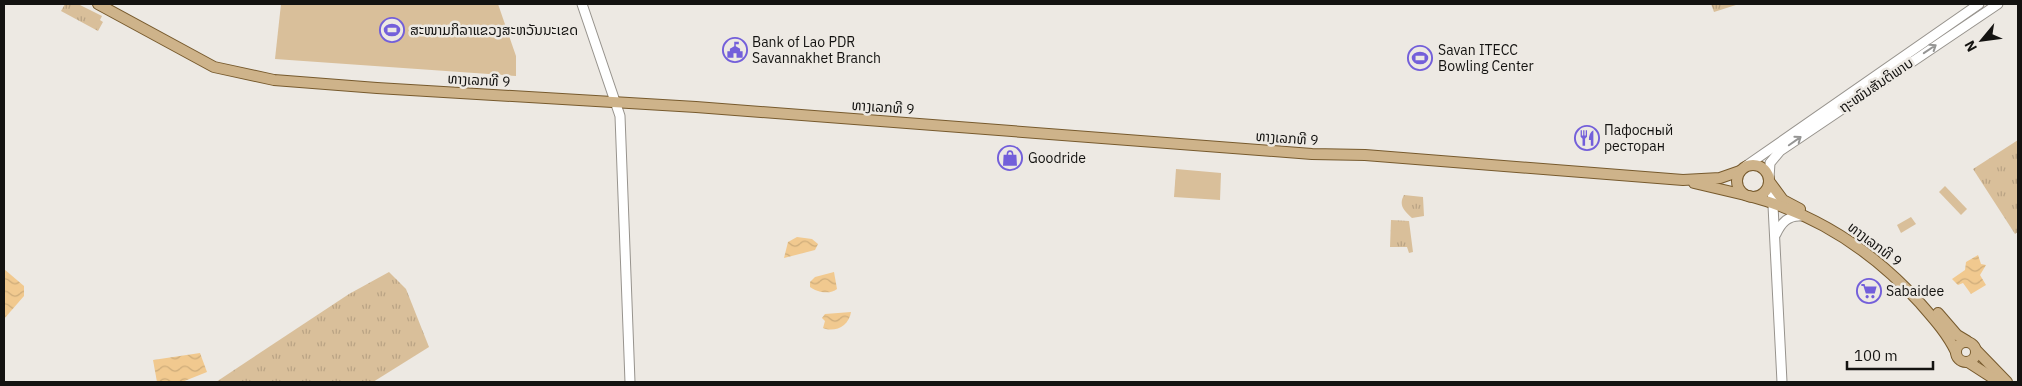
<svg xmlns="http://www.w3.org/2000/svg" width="2022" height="386" viewBox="0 0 2022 386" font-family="'IBM Plex Sans','Noto Sans Lao',sans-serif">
<defs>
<pattern id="grass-tufts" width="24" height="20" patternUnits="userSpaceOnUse" patternTransform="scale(1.25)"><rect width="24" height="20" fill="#d9bf9a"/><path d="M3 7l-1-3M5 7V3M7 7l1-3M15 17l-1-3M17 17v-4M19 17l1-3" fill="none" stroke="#b9a384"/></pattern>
<pattern id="water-waves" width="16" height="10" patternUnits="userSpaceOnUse" patternTransform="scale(1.25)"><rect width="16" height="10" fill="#f1c98f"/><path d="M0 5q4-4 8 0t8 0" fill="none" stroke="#ceac7a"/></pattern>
</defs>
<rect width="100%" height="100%" fill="#ede9e3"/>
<g fill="url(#grass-tufts)">
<polygon points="65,4 78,4 102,16 100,20 103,22 98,31 61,11"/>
<polygon points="1711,4 1739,4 1714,12"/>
<polygon points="2018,140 2018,232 2015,234 1973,169"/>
<path d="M1404,195L1423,197L1424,216L1412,218C1405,211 1398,206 1404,195Z"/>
<polygon points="1391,220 1409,221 1413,252 1409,253 1407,247 1390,247"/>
<polygon points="389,272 406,289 429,347 373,382 216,382 349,294"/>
</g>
<g fill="#d9bf9a">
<polygon points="281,4 498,4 516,56 516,76 275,59"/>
<polygon points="1176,169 1221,173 1220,200 1174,197"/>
<polygon points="1945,186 1967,209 1961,215 1939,192"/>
<polygon points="1911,217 1916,224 1901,233 1897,225"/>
</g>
<g fill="url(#water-waves)">
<polygon points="797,237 812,239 818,244 815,250 784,258 788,242"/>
<polygon points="1978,255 1981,264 1986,265 1980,275 1986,285 1971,294 1963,283 1958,285 1952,279 1965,270 1966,262"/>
<polygon points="4,269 24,286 24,296 4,319"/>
<path d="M834,272L837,289C830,295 816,292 810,287V282L815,277Z"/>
<path d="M851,312C849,326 835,333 823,328L825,321L822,318L825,314Z"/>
<polygon points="200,353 207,372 182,382 157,382 153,360"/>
</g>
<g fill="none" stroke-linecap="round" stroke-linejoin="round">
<defs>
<g id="minor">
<polyline points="582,4 620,116 630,382"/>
<polyline points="1746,166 1979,4"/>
<polyline points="1769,178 1770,163 1780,151 1998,4"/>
<polyline points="1772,186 1782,382"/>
<path d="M1776,234C1781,223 1788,215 1801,216"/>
</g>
<g id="major">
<polyline points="98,4 214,67 274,80 377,88 696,107 1312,154 1365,155 1683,180 1720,178 1740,171"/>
<circle cx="1753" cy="181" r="16"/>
<polyline points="1769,181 1783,200 1800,209"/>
<polyline points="1694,183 1745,195"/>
<path d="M1749,196C1816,214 1873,251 1920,303C1933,318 1947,333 1956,352"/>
<polyline points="1938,313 1957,335 1967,341"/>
<circle cx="1966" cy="352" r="10"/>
<polyline points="1977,351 2007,382"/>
<polyline points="1968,362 1999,382"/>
</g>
</defs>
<use href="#minor" stroke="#97938d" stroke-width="11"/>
<use href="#major" stroke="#775a2d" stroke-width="12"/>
<use href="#minor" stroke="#fff" stroke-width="9"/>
<use href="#major" stroke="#ceb38a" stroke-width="10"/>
</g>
<defs><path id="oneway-shaft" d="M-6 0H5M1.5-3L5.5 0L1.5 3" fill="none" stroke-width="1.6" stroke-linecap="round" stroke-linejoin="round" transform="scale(1.25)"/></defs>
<g stroke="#959594">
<use href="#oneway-shaft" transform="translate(1930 49) rotate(-34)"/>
<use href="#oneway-shaft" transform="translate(1795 141) rotate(-35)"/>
</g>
<defs>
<symbol id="stadium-ring" viewBox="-11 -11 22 22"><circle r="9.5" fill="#ede9e3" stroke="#735fda" stroke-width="1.5"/><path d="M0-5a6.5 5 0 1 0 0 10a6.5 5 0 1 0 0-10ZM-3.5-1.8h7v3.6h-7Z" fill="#735fda"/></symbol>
<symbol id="civic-ring" viewBox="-11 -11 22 22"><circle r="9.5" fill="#ede9e3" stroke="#735fda" stroke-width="1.5"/><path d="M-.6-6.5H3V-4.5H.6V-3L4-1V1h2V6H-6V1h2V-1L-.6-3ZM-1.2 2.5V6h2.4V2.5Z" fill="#735fda"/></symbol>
<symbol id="restaurant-ring" viewBox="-11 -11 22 22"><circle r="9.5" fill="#ede9e3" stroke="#735fda" stroke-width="1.5"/><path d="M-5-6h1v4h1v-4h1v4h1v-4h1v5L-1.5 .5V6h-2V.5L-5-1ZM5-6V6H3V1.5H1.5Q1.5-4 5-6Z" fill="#735fda"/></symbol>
<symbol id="shop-ring" viewBox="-11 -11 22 22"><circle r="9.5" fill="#ede9e3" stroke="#735fda" stroke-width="1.5"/><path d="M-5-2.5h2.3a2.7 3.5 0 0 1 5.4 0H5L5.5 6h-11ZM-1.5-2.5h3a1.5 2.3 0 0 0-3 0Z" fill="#735fda"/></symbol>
<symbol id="supermarket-ring" viewBox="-11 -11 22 22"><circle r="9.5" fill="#ede9e3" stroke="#735fda" stroke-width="1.5"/><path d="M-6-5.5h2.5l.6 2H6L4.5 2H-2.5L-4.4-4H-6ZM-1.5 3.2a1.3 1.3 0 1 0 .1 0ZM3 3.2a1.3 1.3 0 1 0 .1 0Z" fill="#735fda"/></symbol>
</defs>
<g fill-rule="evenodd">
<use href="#stadium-ring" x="378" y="16" width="28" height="28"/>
<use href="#civic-ring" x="721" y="36" width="28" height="28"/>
<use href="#stadium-ring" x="1406" y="44" width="28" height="28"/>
<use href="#restaurant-ring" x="1573" y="124" width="28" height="28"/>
<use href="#shop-ring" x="996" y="144" width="28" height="28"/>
<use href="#supermarket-ring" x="1855" y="277" width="28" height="28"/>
</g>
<g text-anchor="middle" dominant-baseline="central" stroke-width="5" stroke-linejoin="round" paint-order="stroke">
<g font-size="14" fill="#141311" stroke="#ede9e3" text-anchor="start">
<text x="410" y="30">ສະໜາມກິລາແຂວງສະຫວັນນະເຂດ</text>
<text x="752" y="42">Bank of Lao PDR<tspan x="752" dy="16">Savannakhet Branch</tspan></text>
<text x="1438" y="50">Savan ITECC<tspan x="1438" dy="16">Bowling Center</tspan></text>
<text x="1604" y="130">Пафосный<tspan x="1604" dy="16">ресторан</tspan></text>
<text x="1028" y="158">Goodride</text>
<text x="1886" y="291">Sabaidee</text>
</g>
<g font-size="14" fill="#141311" stroke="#ede9e3">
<text transform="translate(479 80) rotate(3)">ທາງເລກທີ 9</text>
<text transform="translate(1876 85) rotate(-34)">ຖະໜົນສັນຕິພາບ</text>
<text transform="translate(883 107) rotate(4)">ທາງເລກທີ 9</text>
<text transform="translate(1287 138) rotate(4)">ທາງເລກທີ 9</text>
<text transform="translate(1875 244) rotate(37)">ທາງເລກທີ 9</text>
</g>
</g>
<rect width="2022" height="386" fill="none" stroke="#141311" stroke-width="10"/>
<g transform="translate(1982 40) rotate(241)" stroke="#ede9e3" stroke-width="4" paint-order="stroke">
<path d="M0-4L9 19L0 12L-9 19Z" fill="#141311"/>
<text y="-8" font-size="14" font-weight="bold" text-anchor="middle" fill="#141311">N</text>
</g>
<path d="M1847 361v8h86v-8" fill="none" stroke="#141311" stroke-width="2.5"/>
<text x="1854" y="361" font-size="15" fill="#141311" stroke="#ede9e3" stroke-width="4" paint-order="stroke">100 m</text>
</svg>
